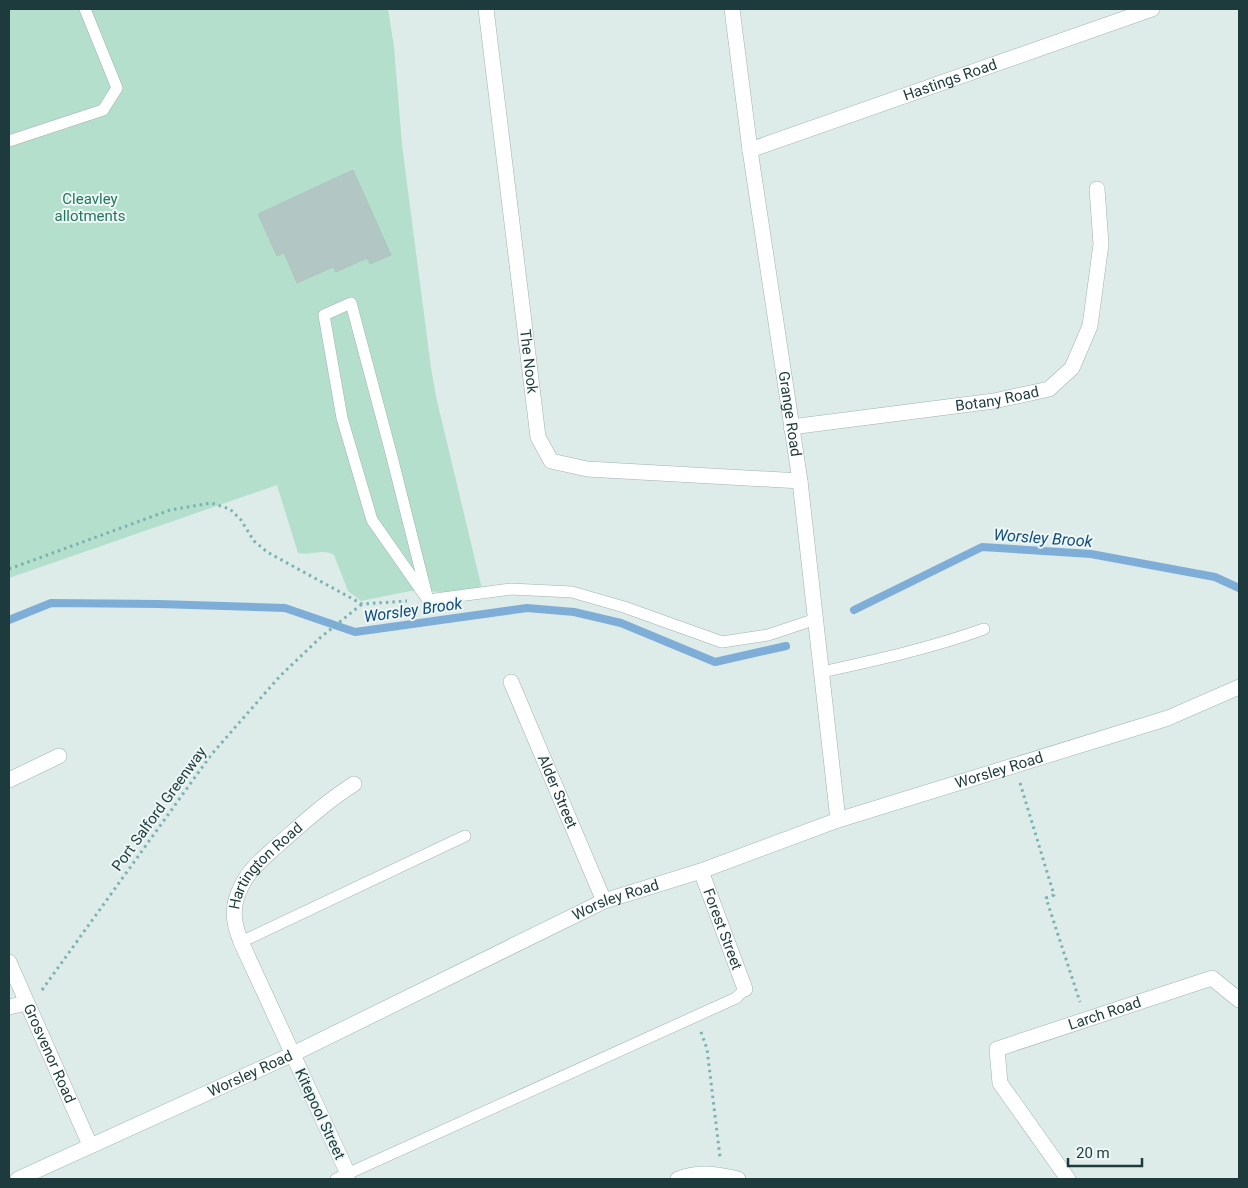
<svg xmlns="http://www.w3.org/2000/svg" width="1248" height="1188" viewBox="0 0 1248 1188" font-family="Roboto,sans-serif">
<rect width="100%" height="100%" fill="#ddebe9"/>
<path fill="#b3dfcc" d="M9,9H388L394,47L402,145L431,368L437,401L482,589L446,592L410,591L361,601L348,591L334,555C324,548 309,556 298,553L277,485L9,578Z"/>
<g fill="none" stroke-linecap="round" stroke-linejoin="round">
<g stroke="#7eaed7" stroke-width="8">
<polyline points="854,610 982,547 1091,554 1215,577 1239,588"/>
<polyline points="9,620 51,603 159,604 285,608 355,632 527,608 574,612 621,623 715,662 786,646"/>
</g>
</g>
<polygon fill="#b2c6c3" stroke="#afc5c2" points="353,170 391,255 370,264 367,258 336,272 333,267 297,283 284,253 277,256 258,214"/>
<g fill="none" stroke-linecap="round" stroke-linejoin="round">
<defs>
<g id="service">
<polyline points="9,141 103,110 117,88 85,9"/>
<polygon points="351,303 391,453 428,600 372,520 342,418 324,315"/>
<polyline points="428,600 511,589 572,592 624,607 722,642 768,635 816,619"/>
<path d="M822,672C877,660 931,648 984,629"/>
<polyline points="241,942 465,836"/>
<polyline points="336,1179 736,998 745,989"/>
</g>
<g id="minor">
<path id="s1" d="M486,9L538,437L551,461L587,469L800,481"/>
<path id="s2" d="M732,9L750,150L800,481L838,820"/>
<path id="s3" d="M750,150L1152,9"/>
<path id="s4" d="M791,427L994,401L1049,389L1072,368L1090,326L1101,244L1097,189"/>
<path id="s5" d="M511,682L604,901"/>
<polyline points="9,780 59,756"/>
<path id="s6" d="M701,871L745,989"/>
<path id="s7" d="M9,962L90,1145"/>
<polyline points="9,1007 26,1003"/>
<path id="s8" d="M348,1174L241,942C233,922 231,907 241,887C249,869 265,857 279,844C303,823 327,801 354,784"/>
<path d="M678,1179C701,1171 714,1174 738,1179"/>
<path id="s9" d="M1068,1179L1000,1083L997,1049L1212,978L1239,1000"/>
</g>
<g id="secondary">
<path id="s10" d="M18,1179L293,1054L604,901L701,871L838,820L1168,718L1239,687"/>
</g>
</defs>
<use href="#service" stroke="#a0b3b2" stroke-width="12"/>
<use href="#minor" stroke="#a0b3b2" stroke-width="16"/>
<use href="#secondary" stroke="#9bb8b6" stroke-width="16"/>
<g stroke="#7ab2b1" stroke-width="3" stroke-dasharray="2.5 4" stroke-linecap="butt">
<polyline points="9,569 170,510 211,503 230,509 241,520 254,541 267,552 362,604 407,601"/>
<polyline points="1020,783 1054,895 1046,898 1080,1002"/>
<polyline points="42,990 211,755 280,676 321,637 362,604"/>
<polyline points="701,1032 707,1049 720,1157"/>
</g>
<use href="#service" stroke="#fff" stroke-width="11"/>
<use href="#minor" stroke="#fff" stroke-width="15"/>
<use href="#secondary" stroke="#fff" stroke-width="15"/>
</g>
<g text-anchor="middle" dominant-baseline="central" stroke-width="4" stroke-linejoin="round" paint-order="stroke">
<g font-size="15" fill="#1d3b3c" stroke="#edf7f5">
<text stroke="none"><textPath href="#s3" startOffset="212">Hastings Road</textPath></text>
<text stroke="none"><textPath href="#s1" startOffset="355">The Nook</textPath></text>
<text stroke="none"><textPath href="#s4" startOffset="208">Botany Road</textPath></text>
<text stroke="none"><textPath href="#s2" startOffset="409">Grange Road</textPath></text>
<text stroke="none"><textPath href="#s10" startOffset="1065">Worsley Road</textPath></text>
<text stroke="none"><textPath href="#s5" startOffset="119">Alder Street</textPath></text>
<text transform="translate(159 809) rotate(-54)">Port Salford Greenway</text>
<text stroke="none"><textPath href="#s8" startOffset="344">Hartington Road</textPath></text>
<text stroke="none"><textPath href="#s10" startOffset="660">Worsley Road</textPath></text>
<text stroke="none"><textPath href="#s6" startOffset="62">Forest Street</textPath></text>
<text stroke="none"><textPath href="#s9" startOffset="265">Larch Road</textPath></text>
<text stroke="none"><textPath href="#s7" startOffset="100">Grosvenor Road</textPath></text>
<text stroke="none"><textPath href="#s10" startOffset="255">Worsley Road</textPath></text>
<text transform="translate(320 1114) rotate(65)">Kitepool Street</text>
</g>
<g font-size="15" fill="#23765d" stroke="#edf7f5">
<text x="90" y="199">Cleavley<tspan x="90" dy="17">allotments</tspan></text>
</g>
<g font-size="16" font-style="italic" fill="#124b7d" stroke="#edf7f5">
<text transform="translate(1043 538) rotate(4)">Worsley Brook</text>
<text transform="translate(413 610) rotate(-8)">Worsley Brook</text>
</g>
</g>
<rect width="1248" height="1188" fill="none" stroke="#1d3b3c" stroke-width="20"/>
<path d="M1068 1158v8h74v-8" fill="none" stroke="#1d3b3c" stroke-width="2.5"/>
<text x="1076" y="1158" font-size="15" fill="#1d3b3c" stroke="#edf7f5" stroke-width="4" paint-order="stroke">20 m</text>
</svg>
